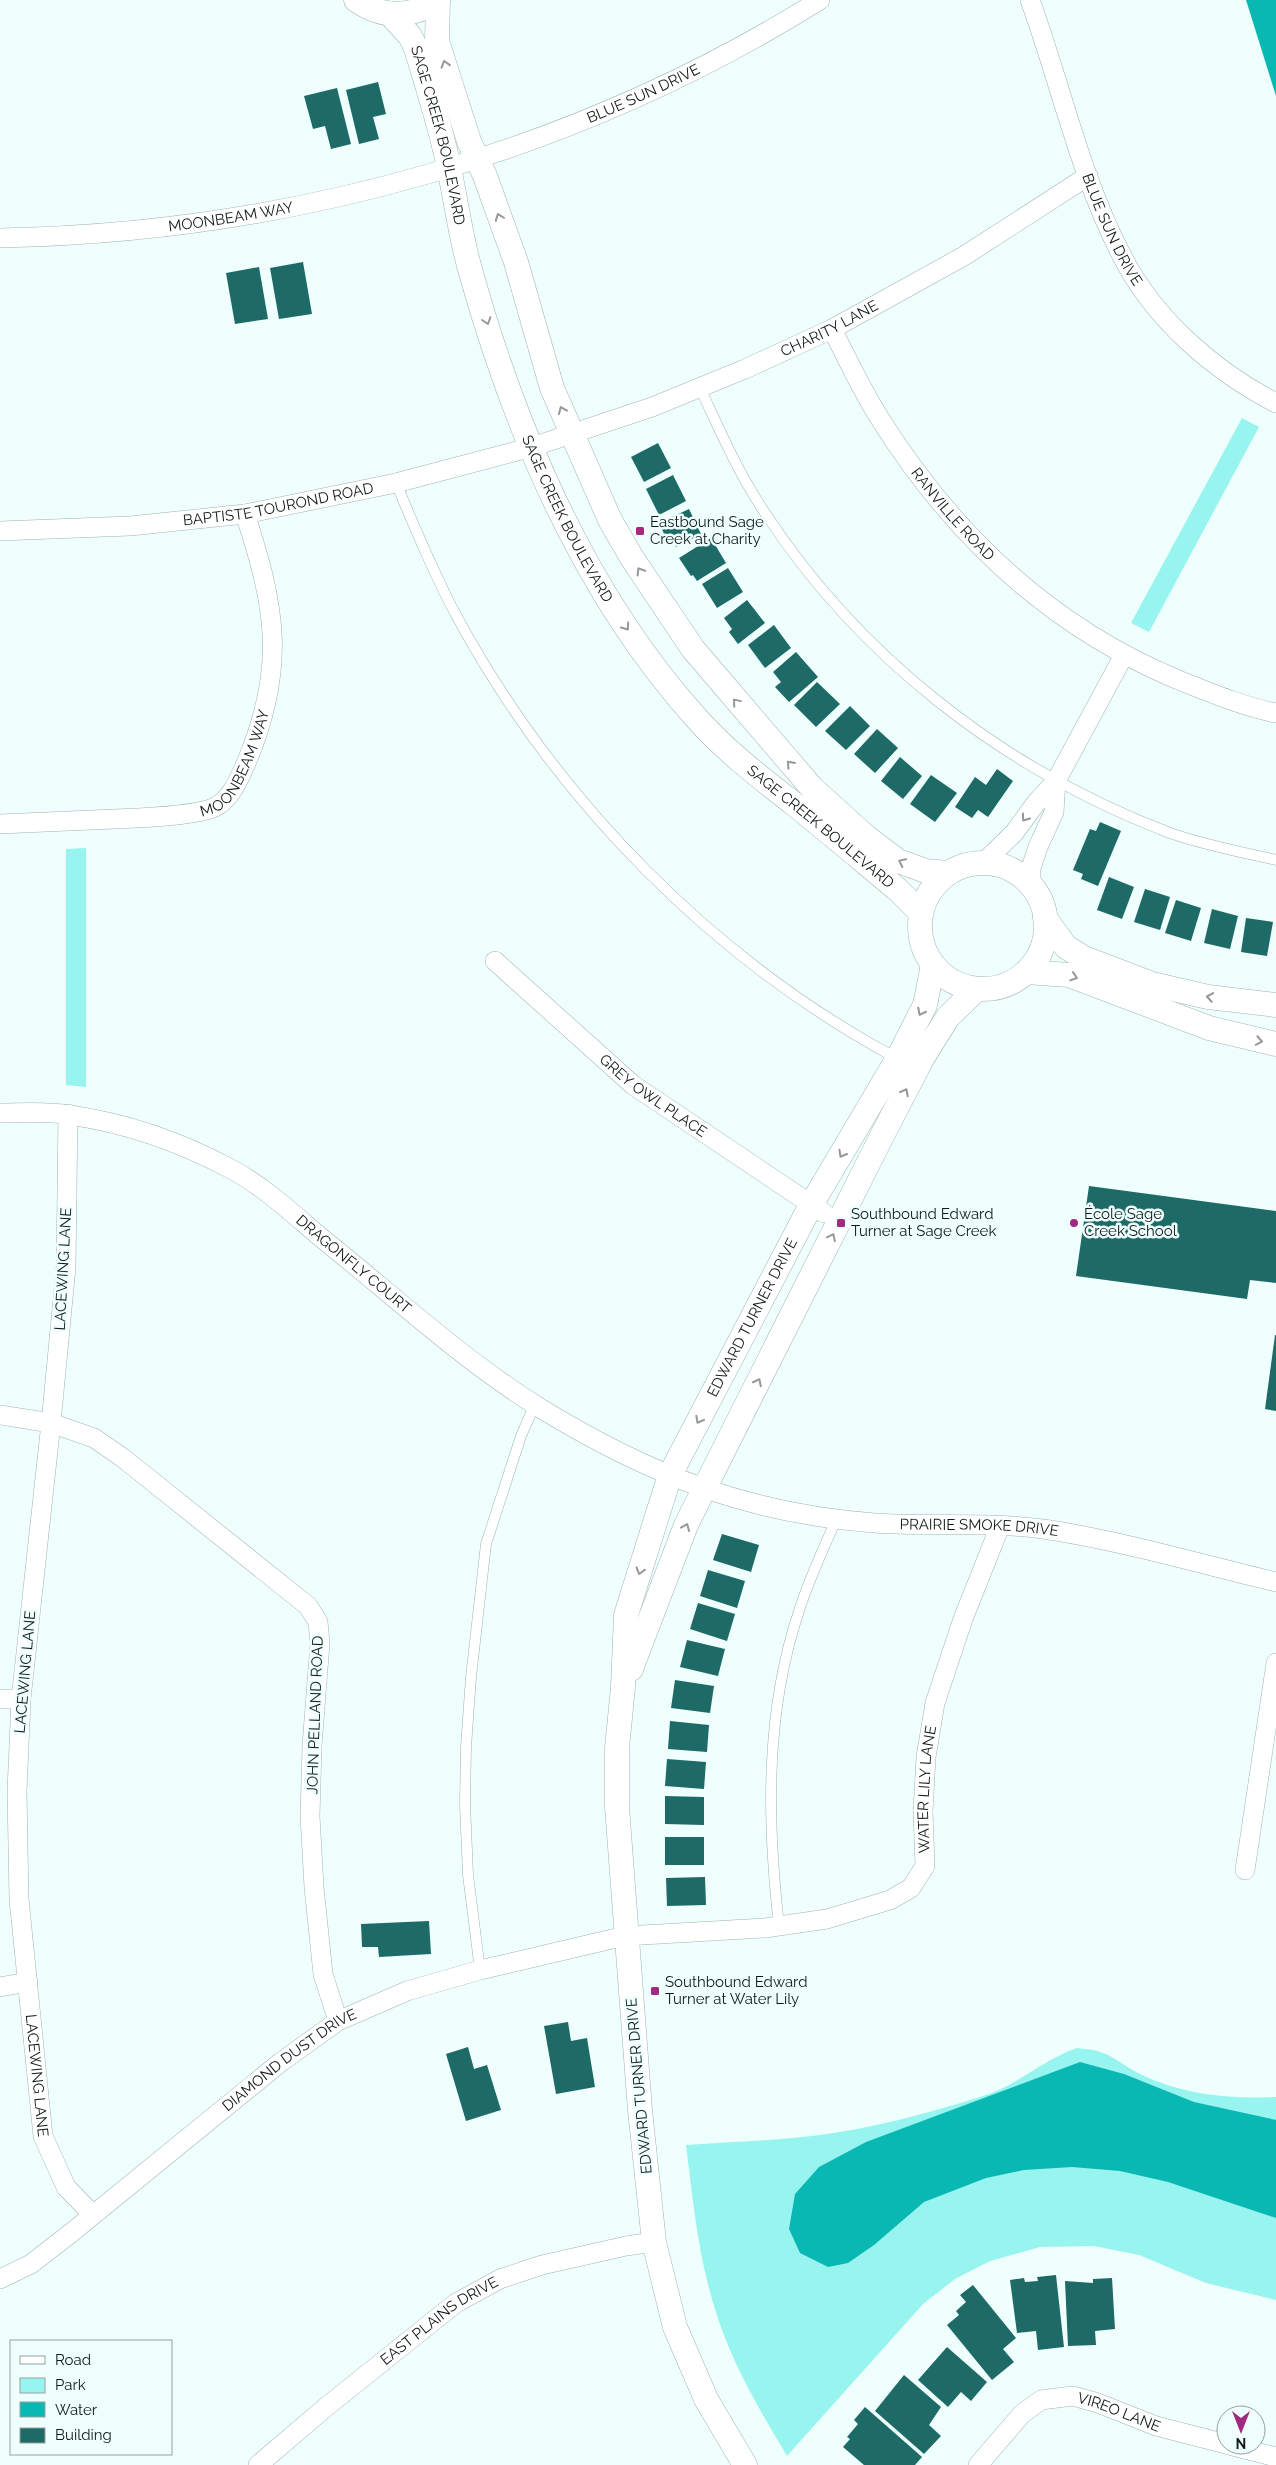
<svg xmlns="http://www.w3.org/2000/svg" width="1276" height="2465" viewBox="0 0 1276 2465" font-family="Raleway,sans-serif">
<rect width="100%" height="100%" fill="#eefffe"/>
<g fill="#98f4ef">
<polygon points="1242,418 1259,427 1149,632 1131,623"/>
<polygon points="86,848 86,1087 66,1085 66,849"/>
<path d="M1077,2048C1084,2049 1093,2049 1100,2052C1114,2056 1127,2068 1140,2074C1184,2095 1228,2099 1276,2097V2300L1206,2283L1139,2255L1094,2246L1040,2247L990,2261L955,2279L923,2304L787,2456C759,2409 731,2362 715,2309C698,2256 693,2200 686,2145C728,2142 770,2141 812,2136C870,2129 930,2113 986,2095C1019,2084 1044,2059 1077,2048Z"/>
</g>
<g fill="#09b8b3">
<polygon points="1246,0 1276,0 1276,96"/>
<polygon points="1080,2062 1124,2074 1194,2102 1276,2120 1276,2218 1168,2182 1120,2171 1072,2167 1024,2170 986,2178 924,2202 874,2245 848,2263 828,2267 800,2253 789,2229 795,2194 819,2167 866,2142"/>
</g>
<g fill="#1d6a67">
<polygon points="378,82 386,114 373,117 379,139 359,144 346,90"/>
<polygon points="337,88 351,144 331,149 325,126 313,129 304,96"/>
<polygon points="303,262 312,314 279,319 270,268"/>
<polygon points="259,267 268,319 235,324 226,273"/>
<polygon points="658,443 671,468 644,482 631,457"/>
<polygon points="673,475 686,501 659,515 646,489"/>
<polygon points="689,509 701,534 676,547 671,536 666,538 659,523"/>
<polygon points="711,538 726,563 697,581 693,575 691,576 679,558"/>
<polygon points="728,568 743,592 717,608 702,584"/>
<polygon points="747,600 765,623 738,644 729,632 732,629 724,618"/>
<polygon points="774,625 791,648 765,668 748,645"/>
<polygon points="796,652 818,677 789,702 775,687 781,682 773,672"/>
<polygon points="817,682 840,704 816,727 794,705"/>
<polygon points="850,706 870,726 846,750 825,731"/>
<polygon points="877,729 898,748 875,773 854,754"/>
<polygon points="900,757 922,776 903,799 881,781"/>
<polygon points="997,769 1013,781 988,817 978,810 972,818 955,807 975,777 986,785"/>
<polygon points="931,775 957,793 935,822 910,804"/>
<polygon points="1100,822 1121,831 1098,886 1081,879 1083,874 1073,870 1090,829 1096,831"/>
<polygon points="1109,877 1134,887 1122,919 1097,910"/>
<polygon points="1145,889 1170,897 1160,930 1134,922"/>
<polygon points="1176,900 1201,908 1191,941 1165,933"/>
<polygon points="1212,909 1238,916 1230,949 1204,943"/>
<polygon points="1246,918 1273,922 1267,956 1241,952"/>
<polygon points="1089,1186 1276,1211 1276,1283 1250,1280 1247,1299 1076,1276"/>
<polygon points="1275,1335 1276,1335 1276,1411 1265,1409"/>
<polygon points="722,1534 759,1545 751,1572 713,1560"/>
<polygon points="708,1570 745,1581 737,1608 700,1596"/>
<polygon points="698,1603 735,1614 727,1641 690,1629"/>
<polygon points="687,1640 725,1649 718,1676 680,1667"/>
<polygon points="675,1680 714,1686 710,1713 671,1708"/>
<polygon points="670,1721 709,1725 707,1752 668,1749"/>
<polygon points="667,1759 706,1762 704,1789 665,1786"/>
<polygon points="665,1796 704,1797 704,1825 665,1824"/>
<rect x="665" y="1837" width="39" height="28"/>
<polygon points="705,1877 706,1905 667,1906 666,1878"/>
<polygon points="429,1921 431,1954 379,1957 378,1947 362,1947 361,1924"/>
<polygon points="568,2022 571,2041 587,2038 595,2087 556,2094 544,2026"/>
<polygon points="468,2047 474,2069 487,2065 501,2110 466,2121 446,2054"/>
<polygon points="1056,2275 1064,2347 1038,2350 1036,2331 1017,2333 1010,2280 1024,2278 1025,2282 1038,2281 1037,2277"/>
<polygon points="1112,2278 1115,2329 1095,2331 1096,2345 1068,2346 1065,2281 1093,2283 1093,2279"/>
<polygon points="973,2285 1016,2338 1003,2349 1014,2362 992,2380 947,2325 959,2315 956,2311 966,2302 960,2295"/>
<polygon points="947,2347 987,2382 971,2401 961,2392 948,2407 918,2380"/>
<polygon points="904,2375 941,2407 929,2425 941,2436 924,2454 875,2411"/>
<polygon points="865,2407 922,2457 915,2465 864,2465 843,2447 850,2439 847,2437 858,2424 854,2420"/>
</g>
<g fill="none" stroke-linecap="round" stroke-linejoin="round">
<defs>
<g id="service">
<path d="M700,388C718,426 735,466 758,502C855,655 1002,769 1170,833C1204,845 1241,852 1276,860"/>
<path d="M396,483C415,528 433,572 456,615C556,800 712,959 898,1059"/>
<path d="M779,1926C767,1820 765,1712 799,1611C809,1579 823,1550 836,1520"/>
<polyline points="480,1970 468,1875 465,1804 466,1747 471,1677 486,1544 521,1436 535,1404"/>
</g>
<g id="minor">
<path id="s1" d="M1030,0C1061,85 1080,176 1122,256C1154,319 1214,371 1276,403"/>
<path id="s2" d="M0,238C288,233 575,153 820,0"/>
<path id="s3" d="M832,329C848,360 863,393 882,422C955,537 1050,626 1176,679C1209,692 1241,706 1276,713"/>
<path id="s4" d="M0,531L130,526L245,514L396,483L532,447L652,407L745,369L832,329L964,256L1088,176"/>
<path id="s5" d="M0,824C46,822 91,820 137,818C156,817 199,815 215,807C232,799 240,776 247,761C286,667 276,608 245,514"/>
<polyline points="983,863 1014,833 1036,803 1056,781 1124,655"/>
<polyline points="1031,885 1031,868 1038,847 1054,812 1056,781"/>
<path id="s6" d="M495,961L633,1085L824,1213"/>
<path id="s7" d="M0,1113C23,1113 47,1111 70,1115C125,1123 180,1142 229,1168C264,1186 294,1215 324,1240C395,1297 463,1360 540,1408C648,1474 748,1514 875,1523C933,1527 992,1521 1050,1530C1126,1542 1201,1564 1276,1582"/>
<path id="s8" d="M68,1114L66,1267L51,1423L21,1699L17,1791L19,1899L43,2136L66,2187L93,2215"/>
<polyline points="0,1415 51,1423 94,1438 123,1458 308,1606 318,1622 320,1643 312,1746 310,1816 314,1887 323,1974 338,2021"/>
<polyline points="0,1699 21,1699"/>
<polyline points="1245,1870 1276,1663"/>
<polyline points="0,1987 28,1982"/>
<path id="s9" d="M0,2279L31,2264L71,2233L281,2062L338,2021L407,1991L480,1970L625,1936L765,1928L827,1919L890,1900L911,1888L925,1866L923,1811L926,1757L935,1703L963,1619L1000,1526"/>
<polyline points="1229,2445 1276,2457"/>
<path id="s10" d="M258,2465L326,2407L456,2303L500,2279L542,2265L626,2246L654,2242"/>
<path id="s11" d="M978,2465L1022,2414L1041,2400L1073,2396L1098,2403L1156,2426L1226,2444"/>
</g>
<g id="tertiary">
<path d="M356,0C383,19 411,18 438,0"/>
<polyline points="438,0 437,41 469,141 485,176 516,262 552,388 610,520 632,558 693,649 812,788 865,836 898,861 926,871 949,873"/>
<path id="s12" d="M391,15L410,36L416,48C426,82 437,116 445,150C455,191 459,232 471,273C516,433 586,597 699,721C727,752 761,778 794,804C829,832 863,861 898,890L921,913"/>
<circle cx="983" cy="926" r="63"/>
<polyline points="1045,918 1066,947 1084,958 1152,984 1208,997 1276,1005"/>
<polyline points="1026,972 1069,975 1209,1028 1276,1044"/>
<polyline points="631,1669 686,1525 884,1132 923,1057 948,1017 977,989"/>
<path id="s13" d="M745,2465L706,2399L675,2327L654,2242L640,2110L617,1807V1748L623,1687L626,1615L670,1475L811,1205L898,1058L925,1005L933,965"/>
</g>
</defs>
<use href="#service" stroke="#9fb3b1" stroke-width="11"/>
<use href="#minor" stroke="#9fb3b1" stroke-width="20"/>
<use href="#tertiary" stroke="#9fb3b1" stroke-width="25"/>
<use href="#service" stroke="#fff" stroke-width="10"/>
<use href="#minor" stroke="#fff" stroke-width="19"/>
<use href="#tertiary" stroke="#fff" stroke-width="24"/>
</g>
<defs><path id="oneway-chevron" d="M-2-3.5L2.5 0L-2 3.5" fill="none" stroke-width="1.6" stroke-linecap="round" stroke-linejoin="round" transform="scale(1.25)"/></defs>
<g stroke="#949898">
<use href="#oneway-chevron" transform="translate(445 64) rotate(-107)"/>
<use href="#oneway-chevron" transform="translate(499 217) rotate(-111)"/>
<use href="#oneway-chevron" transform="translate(487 321) rotate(72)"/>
<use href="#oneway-chevron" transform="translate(562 410) rotate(-113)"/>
<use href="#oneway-chevron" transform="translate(640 571) rotate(-122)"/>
<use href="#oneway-chevron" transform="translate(626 627) rotate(55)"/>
<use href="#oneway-chevron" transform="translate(736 702) rotate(-130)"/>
<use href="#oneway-chevron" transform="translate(790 764) rotate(-132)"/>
<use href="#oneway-chevron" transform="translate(1025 818) rotate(126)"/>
<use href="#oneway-chevron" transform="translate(902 862) rotate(-154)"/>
<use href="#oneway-chevron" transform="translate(1074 977) rotate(18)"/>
<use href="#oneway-chevron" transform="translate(1210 997) rotate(-170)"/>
<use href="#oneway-chevron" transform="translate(921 1012) rotate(117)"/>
<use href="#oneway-chevron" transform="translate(1259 1041) rotate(11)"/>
<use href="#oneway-chevron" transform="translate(905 1092) rotate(-62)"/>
<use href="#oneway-chevron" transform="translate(842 1154) rotate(120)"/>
<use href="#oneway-chevron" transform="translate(832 1237) rotate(-64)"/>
<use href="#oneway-chevron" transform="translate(758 1382) rotate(-63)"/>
<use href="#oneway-chevron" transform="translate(699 1420) rotate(118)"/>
<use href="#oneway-chevron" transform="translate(686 1527) rotate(-67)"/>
<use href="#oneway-chevron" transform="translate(640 1571) rotate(107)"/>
</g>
<g fill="#a12980" stroke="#eefffe" stroke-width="2">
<rect x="635" y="526" width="10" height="10" rx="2.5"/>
<rect x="836" y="1218" width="10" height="10" rx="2.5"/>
<circle cx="1074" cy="1223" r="5"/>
<rect x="650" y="1986" width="10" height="10" rx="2.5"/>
</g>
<g text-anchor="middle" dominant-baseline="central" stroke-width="5" stroke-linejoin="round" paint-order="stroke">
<g font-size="15" fill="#121a19" stroke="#eefffe">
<text stroke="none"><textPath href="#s2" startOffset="664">BLUE SUN DRIVE</textPath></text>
<text stroke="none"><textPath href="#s12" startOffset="132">SAGE CREEK BOULEVARD</textPath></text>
<text stroke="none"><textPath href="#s2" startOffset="232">MOONBEAM WAY</textPath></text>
<text stroke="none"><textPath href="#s1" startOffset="244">BLUE SUN DRIVE</textPath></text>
<text stroke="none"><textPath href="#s4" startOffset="861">CHARITY LANE</textPath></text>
<text stroke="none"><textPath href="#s4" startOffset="280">BAPTISTE TOUROND ROAD</textPath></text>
<text stroke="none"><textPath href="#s3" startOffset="222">RANVILLE ROAD</textPath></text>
<text stroke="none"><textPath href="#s12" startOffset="538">SAGE CREEK BOULEVARD</textPath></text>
<text stroke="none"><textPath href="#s5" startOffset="264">MOONBEAM WAY</textPath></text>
<text stroke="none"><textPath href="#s12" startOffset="942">SAGE CREEK BOULEVARD</textPath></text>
<text stroke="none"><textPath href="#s6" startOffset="208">GREY OWL PLACE</textPath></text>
<text stroke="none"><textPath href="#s7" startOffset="396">DRAGONFLY COURT</textPath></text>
<text transform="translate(63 1269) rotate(-87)">LACEWING LANE</text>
<text stroke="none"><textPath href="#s13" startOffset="1196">EDWARD TURNER DRIVE</textPath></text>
<text stroke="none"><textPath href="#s7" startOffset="1094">PRAIRIE SMOKE DRIVE</textPath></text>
<text transform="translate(25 1672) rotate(-85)">LACEWING LANE</text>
<text transform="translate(315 1715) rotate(-88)">JOHN PELLAND ROAD</text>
<text stroke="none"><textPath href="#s9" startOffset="1122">WATER LILY LANE</textPath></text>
<text stroke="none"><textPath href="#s9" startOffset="364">DIAMOND DUST DRIVE</textPath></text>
<text stroke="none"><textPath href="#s8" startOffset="965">LACEWING LANE</textPath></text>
<text transform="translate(639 2086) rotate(-95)">EDWARD TURNER DRIVE</text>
<text stroke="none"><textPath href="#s10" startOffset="232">EAST PLAINS DRIVE</textPath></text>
<text stroke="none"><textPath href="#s11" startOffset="172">VIREO LANE</textPath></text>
</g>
<g font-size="15" fill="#121a19" stroke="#eefffe" text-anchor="start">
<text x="650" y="522">Eastbound Sage<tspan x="650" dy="17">Creek at Charity</tspan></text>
<text x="851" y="1214">Southbound Edward<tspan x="851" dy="17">Turner at Sage Creek</tspan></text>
<text x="1084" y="1214">École Sage<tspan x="1084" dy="17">Creek School</tspan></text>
<text x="665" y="1982">Southbound Edward<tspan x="665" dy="17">Turner at Water Lily</tspan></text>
</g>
</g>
<rect x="10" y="2340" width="162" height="115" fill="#eefffe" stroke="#96a3a2"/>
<rect x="20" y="2356" width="25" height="8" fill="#ffffff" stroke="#96a3a2"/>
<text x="55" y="2365" font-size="15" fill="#121a19">Road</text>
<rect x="20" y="2378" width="25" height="15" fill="#98f4ef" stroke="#96a3a2"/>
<text x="55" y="2390" font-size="15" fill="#121a19">Park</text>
<rect x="20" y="2402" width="25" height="15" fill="#09b8b3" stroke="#96a3a2"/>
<text x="55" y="2415" font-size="15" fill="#121a19">Water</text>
<rect x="20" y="2428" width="25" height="15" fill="#1d6a67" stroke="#96a3a2"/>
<text x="55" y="2440" font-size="15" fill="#121a19">Building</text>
<g transform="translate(1241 2430) rotate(180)"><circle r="24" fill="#eefffe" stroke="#96a3a2"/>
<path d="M0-4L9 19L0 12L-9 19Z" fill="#a12980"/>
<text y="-8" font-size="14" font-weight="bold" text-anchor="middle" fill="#121a19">N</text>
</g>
</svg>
